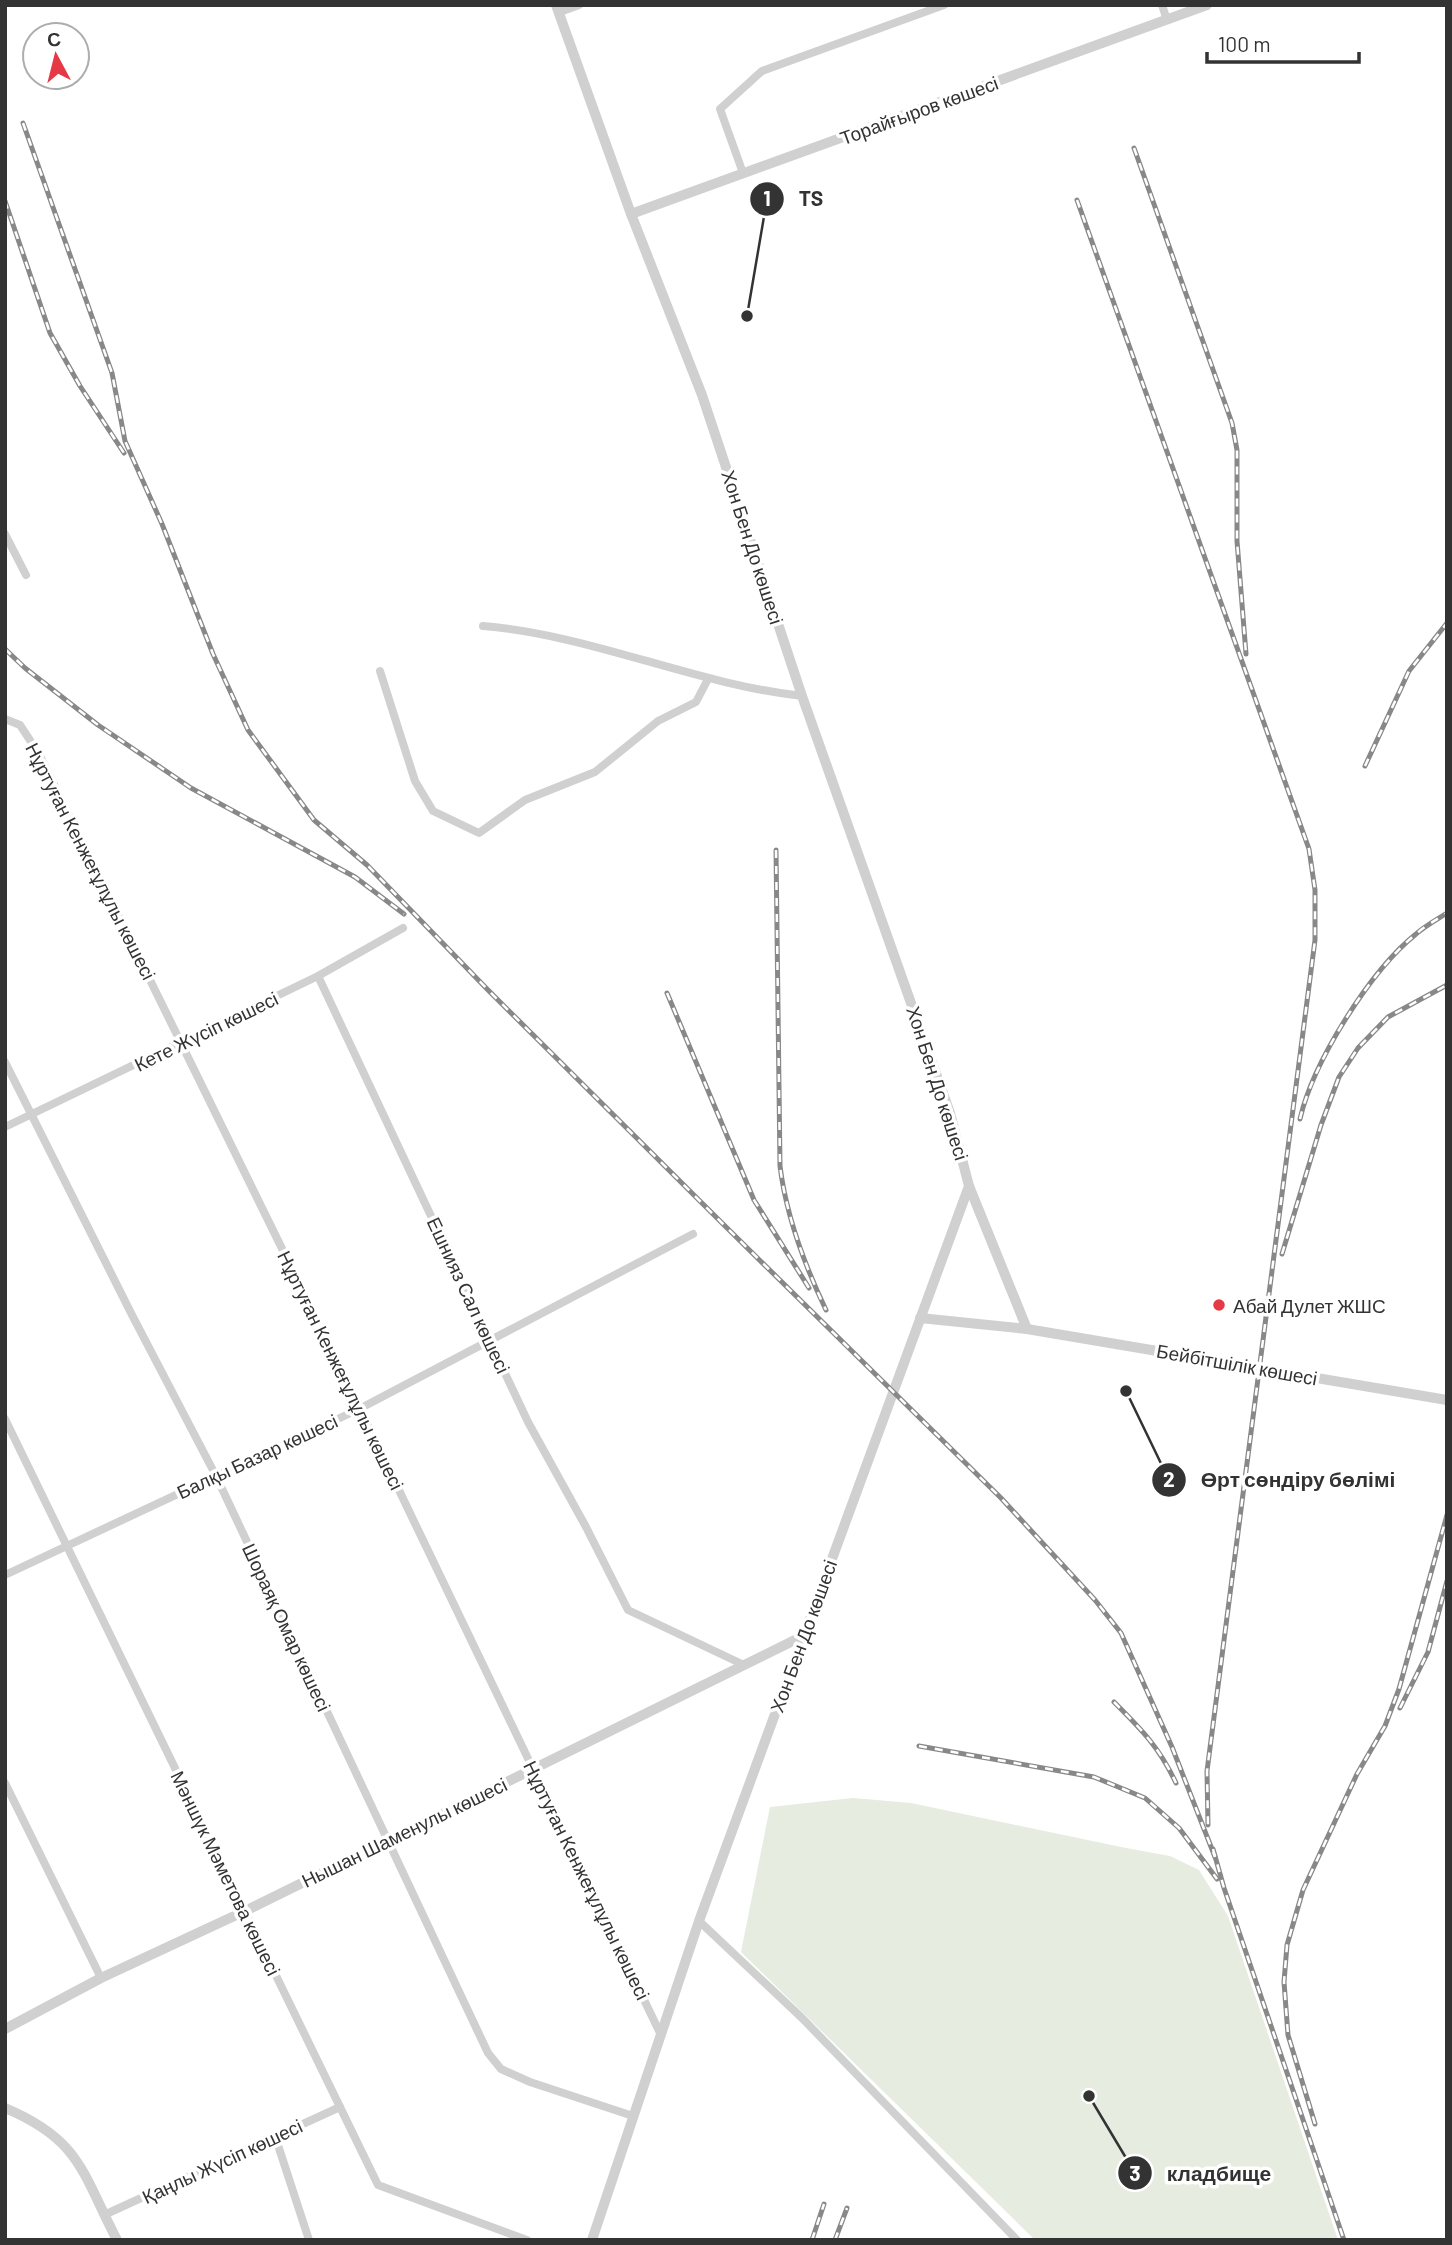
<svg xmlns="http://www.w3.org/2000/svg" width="1452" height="2245" viewBox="0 0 1452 2245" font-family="Barlow,sans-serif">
<rect width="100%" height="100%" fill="#fff"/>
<polygon fill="#e6ecdf" points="853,1798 911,1803 1126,1848 1170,1856 1199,1870 1228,1916 1338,2240 1035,2240 741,1952 770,1807"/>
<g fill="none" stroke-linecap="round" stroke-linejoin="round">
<g stroke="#d0d0d0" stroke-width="8">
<polyline points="1162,5 1167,20"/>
<polyline points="560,12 579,5"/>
<polyline points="743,173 720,109 762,71 944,5"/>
<polyline points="5,534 26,575"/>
<path d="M483,626C592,635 694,684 802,696"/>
<polyline points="380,671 415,781 433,811 479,833 525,800 595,772 658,721 696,702 708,679"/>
<polyline points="5,719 20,725 39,754 321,1328 660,2033"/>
<polyline points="318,976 528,1422 586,1527 628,1610 744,1665"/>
<polyline points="5,1062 132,1315 216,1476 488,2053 501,2069 530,2082 633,2116"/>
<polyline points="5,1127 318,976 403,928"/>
<polyline points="5,1419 378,2185 527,2240"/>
<polyline points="5,1575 359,1409 693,1234"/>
<polyline points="5,1783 101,1978"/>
<polyline points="699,1921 802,2018 1017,2240"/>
<polyline points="275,2136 309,2240"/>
<polyline points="104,2215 340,2107"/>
</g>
<g stroke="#d0d0d0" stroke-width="10">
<polyline points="556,5 631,214 702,395 802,696 950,1113 969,1186 699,1921 592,2240"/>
<polyline points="631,214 1207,5"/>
<polyline points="969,1186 1027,1329"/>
<polyline points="920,1318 1027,1329 1447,1400"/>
<polyline points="5,2029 101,1978 245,1911 803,1636"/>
<path d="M5,2108C81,2140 82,2173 117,2240"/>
</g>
<defs>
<g id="rail">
<polyline points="23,123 112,373 125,441 162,524 213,654 248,730 314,820 367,865 488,990 721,1222 1001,1498 1095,1600 1121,1633 1172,1747 1215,1857"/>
<polyline points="1134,148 1232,423 1237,450 1237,541 1246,654"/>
<polyline points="1077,200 1309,849 1315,890 1315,940 1207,1771 1208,1825"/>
<polyline points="5,201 50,333 80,386 124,453"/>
<polyline points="5,649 25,668 98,725 191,788 355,877 404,914"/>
<polyline points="1365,766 1409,671 1447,623"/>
<path d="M776,850L780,1166C786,1215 805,1266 826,1310"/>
<polyline points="667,993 754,1200 809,1288"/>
<path d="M1300,1119C1313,1062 1370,971 1416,934C1425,926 1436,920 1447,913"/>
<polyline points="1282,1254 1321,1125 1339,1077 1358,1048 1388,1017 1447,985"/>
<path d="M1114,1702C1142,1730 1159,1747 1176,1783"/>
<polyline points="1400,1708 1428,1652 1447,1581"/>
<polyline points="919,1746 1094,1777 1145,1798 1179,1828 1217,1879"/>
<polyline points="1213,1849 1224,1888 1344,2240"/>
<polyline points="1315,2124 1288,2035 1284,1982 1287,1945 1303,1890 1357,1774 1385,1726 1399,1689 1447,1515"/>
<polyline points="812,2240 824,2204"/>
<polyline points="835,2240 847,2208"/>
</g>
</defs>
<use href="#rail" stroke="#888" stroke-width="5"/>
<use href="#rail" stroke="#fff" stroke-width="2.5" stroke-dasharray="8" stroke-linecap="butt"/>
</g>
<circle fill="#e63946" stroke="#fff" stroke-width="2.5" cx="1219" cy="1305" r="7"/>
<g text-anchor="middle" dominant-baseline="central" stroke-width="7" stroke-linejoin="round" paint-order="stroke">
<g font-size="19" fill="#333" stroke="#fff">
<text transform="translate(919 110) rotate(-20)">Торайғыров көшесі</text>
<text transform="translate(753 547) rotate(72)">Хон Бен До көшесі</text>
<text transform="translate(91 861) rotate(63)">Нұртуған Кенжеғұлұлы көшесі</text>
<text transform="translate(206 1031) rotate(-26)">Кете Жүсіп көшесі</text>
<text transform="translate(938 1083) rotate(72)">Хон Бен До көшесі</text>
<text transform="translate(469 1295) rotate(65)">Ешнияз Сал көшесі</text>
<text transform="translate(1237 1364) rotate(10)">Бейбітшілік көшесі</text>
<text transform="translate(341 1370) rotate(64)">Нұртуған Кенжеғұлұлы көшесі</text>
<text transform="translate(257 1456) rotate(-25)">Балқы Базар көшесі</text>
<text transform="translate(287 1627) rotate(65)">Шораяқ Омар көшесі</text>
<text transform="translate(803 1636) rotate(-70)">Хон Бен До көшесі</text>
<text transform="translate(404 1832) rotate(-26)">Нышан Шаменулы көшесі</text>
<text transform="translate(226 1873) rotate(64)">Мәншүк Мәметова көшесі</text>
<text transform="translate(587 1880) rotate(64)">Нұртуған Кенжеғұлұлы көшесі</text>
<text transform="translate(222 2161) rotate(-25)">Қаңлы Жүсіп көшесі</text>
</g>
<g font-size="19" fill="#333" stroke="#fff" text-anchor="start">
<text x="1233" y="1305">Абай Дулет ЖШС</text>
</g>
</g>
<path fill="none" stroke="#333" stroke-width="2.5" d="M747 316L767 199M1126 1391L1169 1480M1089 2096L1135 2173"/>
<g fill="#333" stroke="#fff" stroke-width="2.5">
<circle cx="747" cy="316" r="7"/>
<circle cx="1126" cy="1391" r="7"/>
<circle cx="1089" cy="2096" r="7"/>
<circle cx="767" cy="199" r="18"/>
<circle cx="1169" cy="1480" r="18"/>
<circle cx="1135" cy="2173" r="18"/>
</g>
<g font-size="21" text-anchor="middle" font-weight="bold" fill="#fff">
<text x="767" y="206">1</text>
<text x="1169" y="1487">2</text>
<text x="1135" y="2181">3</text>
</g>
<g font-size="21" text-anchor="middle" font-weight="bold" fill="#333" stroke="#fff" stroke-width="7" stroke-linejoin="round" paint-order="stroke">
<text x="811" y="206">TS</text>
<text x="1298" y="1487">Өрт сөндіру бөлімі</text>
<text x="1219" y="2181">кладбище</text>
</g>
<rect width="1452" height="2245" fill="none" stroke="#333333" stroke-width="14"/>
<g transform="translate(56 56) rotate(353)"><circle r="33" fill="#ffffff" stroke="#adadad" stroke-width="2"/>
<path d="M0-5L12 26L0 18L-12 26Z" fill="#e63946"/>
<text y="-10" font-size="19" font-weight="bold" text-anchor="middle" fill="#333333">С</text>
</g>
<path d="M1207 52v10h152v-10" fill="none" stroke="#333333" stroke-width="3.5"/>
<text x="1218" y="52" font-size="21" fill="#333333" stroke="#ffffff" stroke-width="5" paint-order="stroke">100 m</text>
</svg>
